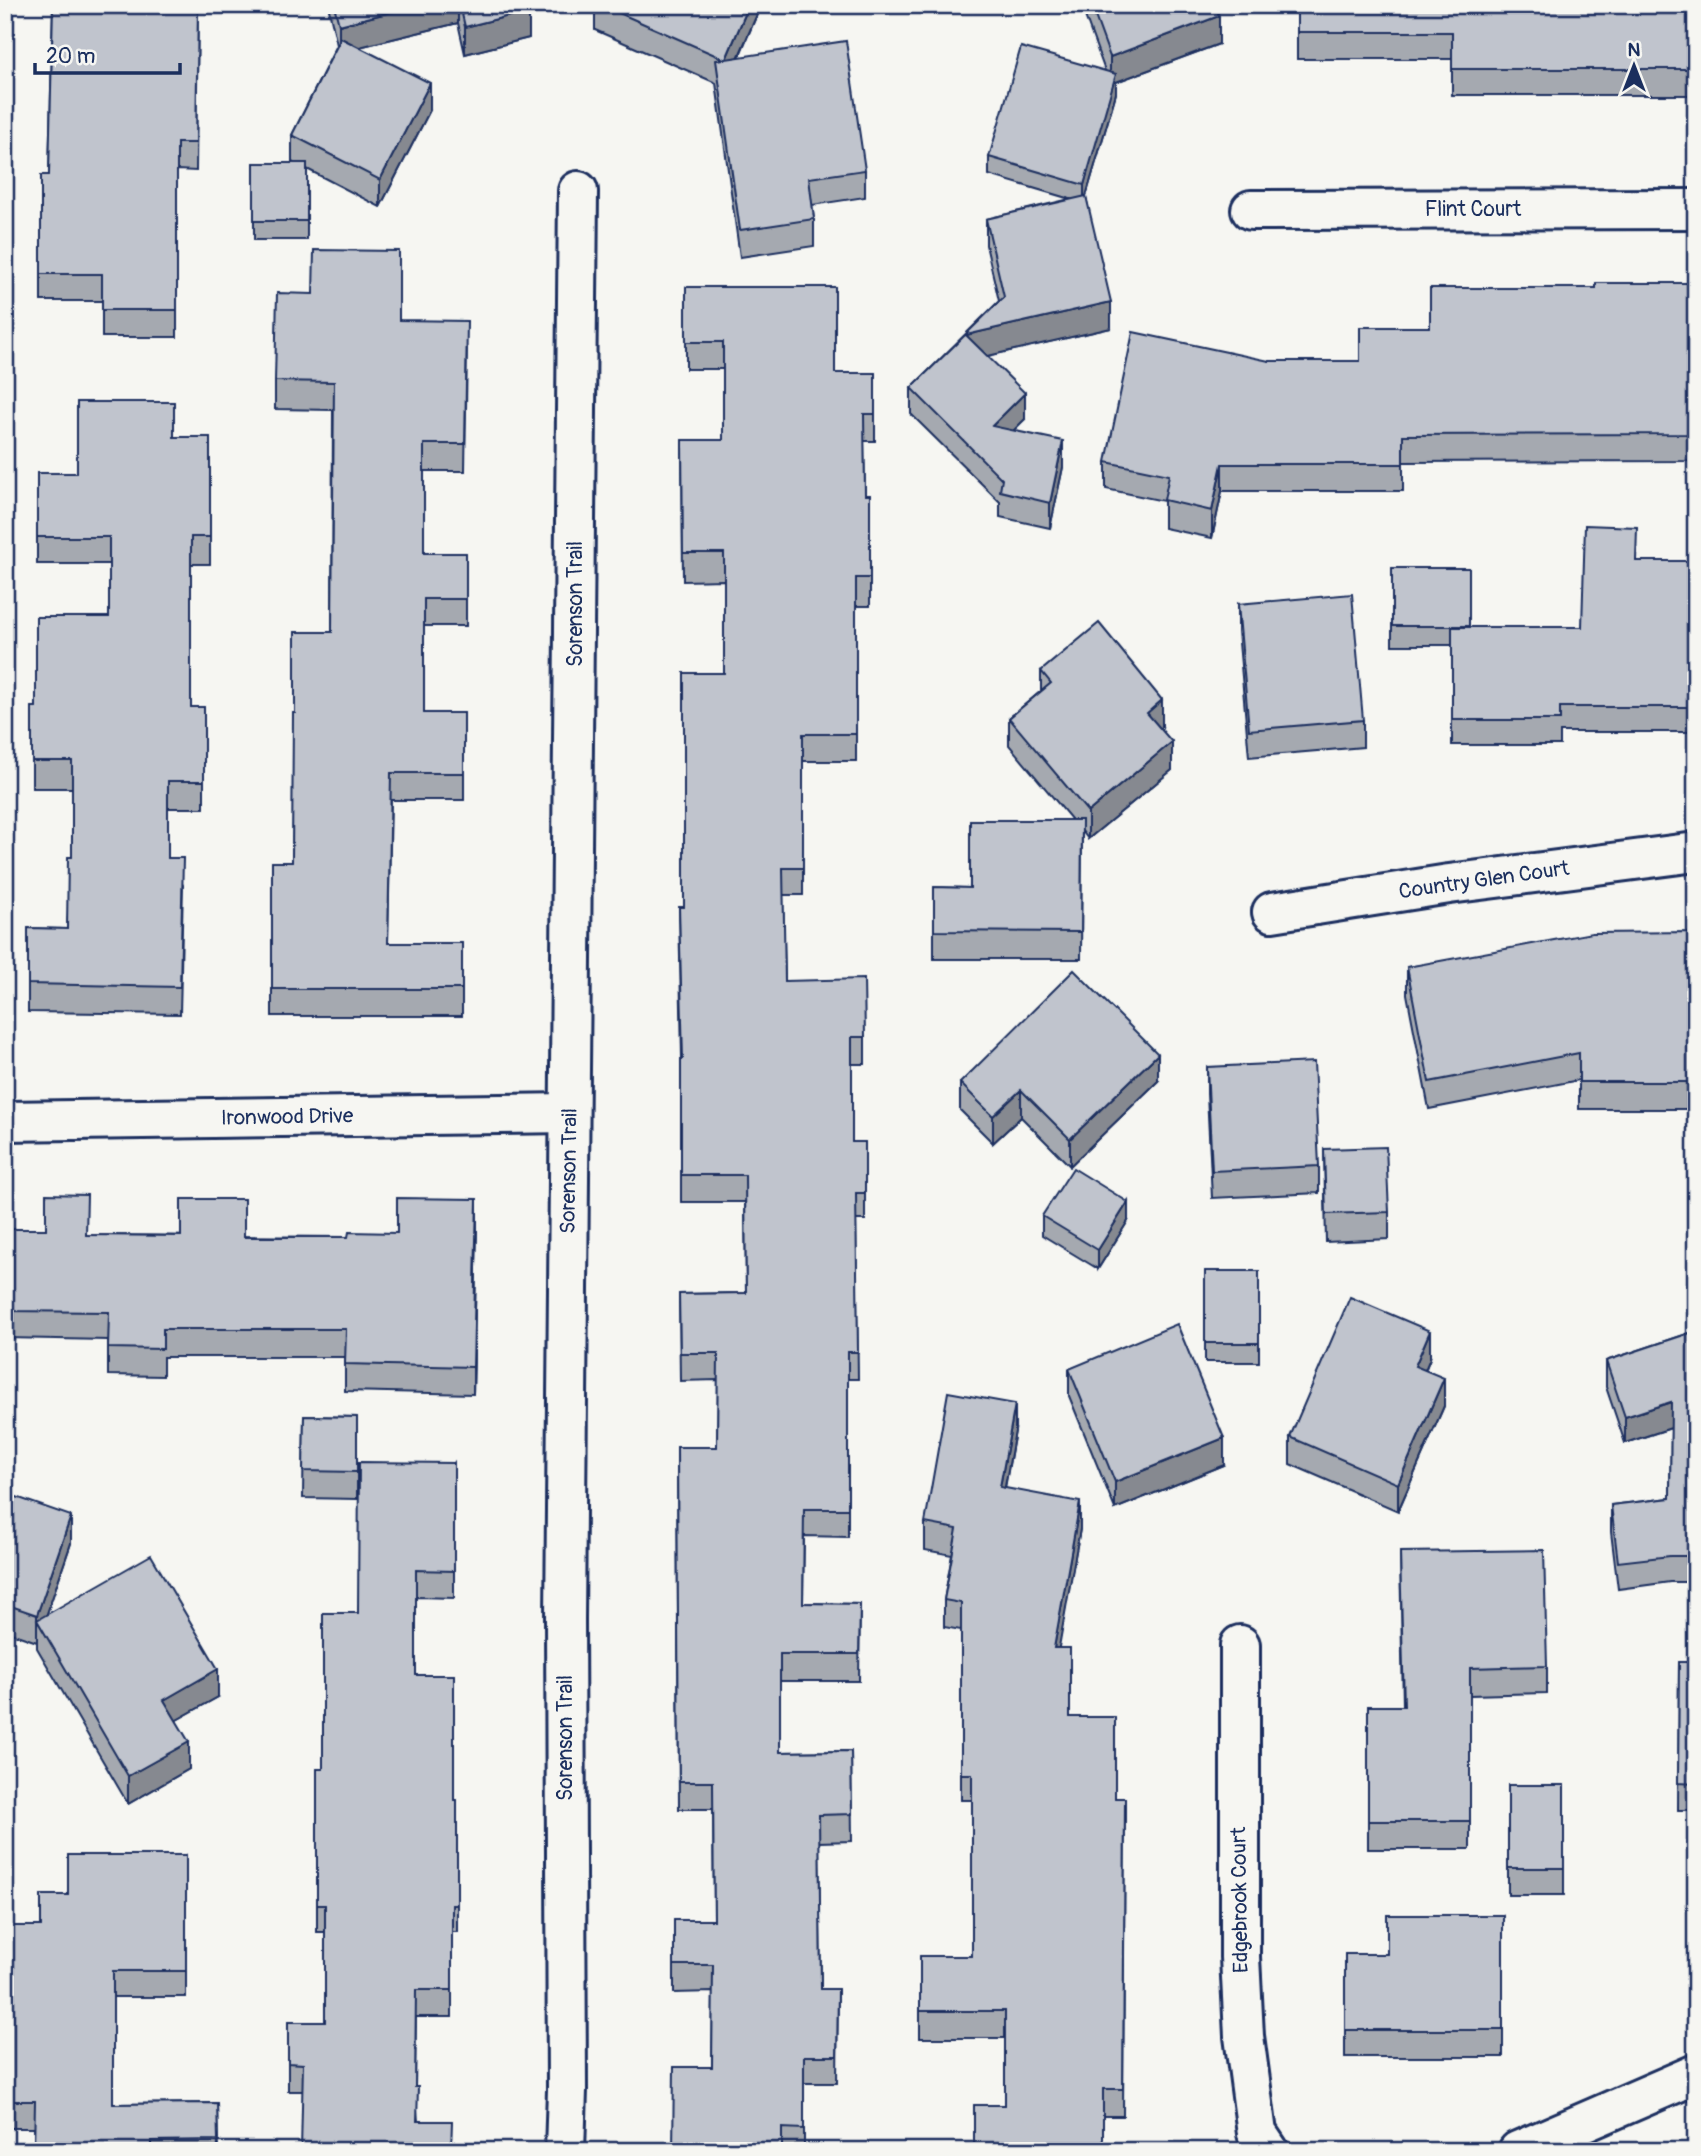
<svg xmlns="http://www.w3.org/2000/svg" width="1701" height="2156" viewBox="0 0 1701 2156" font-family="Pangolin,sans-serif">
<rect width="100%" height="100%" fill="#f6f6f2"/>
<filter id="ink" filterUnits="userSpaceOnUse"><feTurbulence type="fractalNoise" baseFrequency=".0143" numOctaves="2"/><feDisplacementMap in="SourceGraphic" scale="14" xChannelSelector="R" yChannelSelector="G"/><feConvolveMatrix kernelMatrix="1 2 1 2 8 2 1 2 1" color-interpolation-filters="sRGB"/></filter>
<g filter="url(#ink)">
<g fill="none" stroke-linecap="round" stroke-linejoin="round">
<defs>
<g id="minor">
<polyline points="1251,210 1696,209"/>
<polyline points="1272,912 1449,884 1696,852"/>
<polyline points="5,1121 569,1113"/>
<polyline points="1240,1645 1240,1957 1244,2036 1257,2133 1269,2151"/>
<polyline points="565,2151 567,2090 565,1619 578,191"/>
<polyline points="1518,2151 1696,2074"/>
</g>
</defs>
<use href="#minor" stroke="#1b2f5e" stroke-width="44"/>
<use href="#minor" stroke="#f6f6f2" stroke-width="38"/>
</g>
<g fill="#a5a9b0" stroke="#1b2f5e" stroke-width="2">
<polygon points="53,5 206,5 206,8 198,8 196,171 177,170 177,337 102,337 102,301 41,301 41,175 49,175"/>
<polygon points="328,5 528,5 529,38 465,54 458,23 359,47 430,110 380,207 307,169 307,240 254,240 254,163 294,163 292,162 292,135 337,45"/>
<polygon points="595,5 761,5 739,57 865,170 865,197 812,205 814,219 814,246 740,257 716,83 595,30"/>
<polygon points="1081,5 1215,5 1219,44 1116,82 1116,93 1086,196 1111,328 987,356 1025,419 1013,430 1063,467 1050,528 1000,517 1000,502 911,414 911,388 999,301 986,245 986,219 1070,199 989,175 989,157 1105,71"/>
<polygon points="1297,5 1696,5 1696,95 1452,95 1452,59 1297,59"/>
<polygon points="1696,283 1696,461 1403,462 1403,491 1222,491 1212,538 1164,528 1164,501 1106,489 1106,462 1269,361 1360,361 1430,327 1596,288"/>
<polygon points="686,287 835,373 875,373 875,441 864,441 865,495 870,495 870,606 856,606 856,761 803,761 803,895 783,895 785,981 865,1037 865,1064 852,1064 852,1142 865,1142 865,1220 856,1220 858,1379 848,1379 848,1537 804,1536 803,1603 860,1604 859,1681 780,1681 780,1752 851,1751 852,1841 819,1842 821,1989 838,1989 837,2083 804,2083 804,2151 673,2151 712,2067 713,1992 674,1993 674,1920 714,1920 713,1809 679,1809 677,1447 717,1447 718,1380 680,1381 679,1294 746,1293 745,1202 681,1202 681,1059 682,1059 679,907 684,907 724,673 724,580 683,581 682,440 723,440 723,369 686,369"/>
<polygon points="399,320 467,348 465,471 424,471 424,553 466,553 466,626 424,626 424,713 464,713 464,800 391,800 388,943 462,943 462,1016 272,1016 272,862 292,862 295,713 332,632 333,410 275,409 275,381"/>
<polygon points="174,437 210,437 210,564 191,564 191,707 204,707 204,808 168,808 168,858 183,885 180,1014 28,1012 28,928 67,929 72,857 72,788 32,788 32,707 36,707 109,617 109,564 37,564 37,473 77,473"/>
<polygon points="1637,561 1696,561 1696,732 1560,732 1560,745 1452,745 1452,645 1392,645 1392,568 1469,568 1469,627 1582,627"/>
<polygon points="1238,604 1363,720 1363,747 1249,757 1238,631"/>
<polygon points="1041,671 1162,727 1160,729 1172,770 1088,839 1082,831 1081,959 934,959 934,887 970,888 1072,820 1009,745 1009,718 1041,691"/>
<polygon points="1696,932 1696,1080 1694,1080 1694,1109 1579,1109 1579,1080 1429,1109 1407,994 1407,967"/>
<polygon points="1207,1067 1319,1166 1319,1193 1212,1198 1207,1094"/>
<polygon points="1158,1081 1070,1166 1021,1117 993,1143 960,1110 960,1083"/>
<polygon points="1324,1149 1389,1212 1389,1239 1326,1242"/>
<polygon points="1042,1216 1128,1221 1098,1269 1042,1235"/>
<polygon points="477,1226 473,1394 345,1391 345,1357 163,1357 163,1376 108,1375 108,1340 5,1338 5,1229 46,1229 87,1235 348,1237"/>
<rect x="1205" y="1271" width="54" height="91"/>
<polygon points="1696,1331 1696,1582 1670,1582 1618,1589 1611,1532 1611,1505 1670,1498 1671,1428 1625,1443 1606,1387 1606,1361"/>
<polygon points="1430,1358 1425,1371 1444,1406 1398,1511 1290,1464 1290,1437"/>
<polygon points="1069,1369 1224,1465 1115,1509 1069,1396"/>
<polygon points="304,1416 357,1417 357,1499 303,1498"/>
<polygon points="1015,1431 1005,1488 1080,1529 1058,1648 1070,1717 1115,1798 1125,1798 1123,2116 1103,2116 1005,2105 1005,2038 920,2038 920,1956 972,1956 972,1800 961,1800 961,1630 944,1627 944,1600 952,1555 925,1550 925,1523"/>
<polygon points="454,1463 454,1598 416,1597 416,1675 454,1800 457,1800 457,1932 452,1932 452,2017 416,2017 415,2087 418,2121 452,2151 302,2091 288,2091 288,2022 325,2022 325,1932 317,1932 317,1769 323,1769 358,1613"/>
<polygon points="5,1493 71,1543 46,1616 218,1697 176,1720 189,1769 128,1804 37,1648 37,1640 37,1642 5,1631"/>
<polygon points="1400,1552 1547,1666 1547,1693 1470,1695 1470,1849 1368,1849 1368,1706 1403,1706"/>
<polygon points="1679,1662 1696,1662 1696,1810 1678,1810"/>
<rect x="1508" y="1785" width="56" height="110"/>
<polygon points="186,1855 186,1997 113,1997 113,2104 217,2103 218,2151 34,2151 34,2128 6,2128 6,1926 41,1926 68,1895"/>
<polygon points="1503,1915 1503,2057 1345,2057 1345,1954 1387,1954"/>
</g>
<g fill="#868990" stroke="#1b2f5e" stroke-width="2">
<polygon points="419,5 458,5 458,23 339,52 339,25"/>
<polygon points="749,5 761,5 726,86 726,59"/>
<polygon points="529,11 529,38 465,54 465,27"/>
<polygon points="1219,16 1219,44 1116,82 1116,93 1084,203 1084,185 1110,84 1110,57"/>
<polygon points="430,83 430,110 380,207 380,180"/>
<polygon points="1111,302 1111,328 966,361 966,335"/>
<polygon points="1025,393 1025,419 992,452 992,426"/>
<polygon points="1063,441 1063,467 1050,528 1050,503"/>
<polygon points="1222,464 1222,491 1212,538 1212,511"/>
<polygon points="1162,700 1162,727 1147,740 1147,713"/>
<polygon points="1172,742 1172,770 1088,839 1088,812"/>
<polygon points="1158,1054 1158,1081 1070,1166 1070,1139"/>
<polygon points="1021,1090 1021,1117 993,1143 993,1116"/>
<polygon points="477,1199 477,1226 473,1394 473,1367"/>
<polygon points="1128,1202 1128,1221 1098,1269 1098,1250"/>
<polygon points="1430,1331 1430,1358 1415,1394 1415,1366"/>
<polygon points="1444,1378 1444,1406 1398,1511 1398,1484"/>
<polygon points="1671,1402 1671,1428 1625,1443 1625,1417"/>
<polygon points="1015,1404 1015,1431 1000,1514 1000,1487"/>
<polygon points="1224,1438 1224,1465 1115,1509 1115,1482"/>
<polygon points="1080,1502 1080,1529 1054,1675 1054,1648"/>
<polygon points="71,1516 71,1543 42,1628 37,1620 37,1642 37,1615"/>
<polygon points="218,1669 218,1697 164,1727 164,1700"/>
<polygon points="189,1742 189,1769 128,1804 128,1776"/>
</g>
<g fill="#c0c4cd" stroke="#1b2f5e" stroke-width="2">
<polygon points="53,5 198,5 196,143 177,143 177,310 102,310 102,274 41,274 41,175 49,175"/>
<polygon points="334,5 419,5 339,25"/>
<polygon points="460,5 528,5 529,11 465,27"/>
<polygon points="601,5 749,5 726,59 846,41 865,170 809,178 814,219 740,230 716,60 724,59"/>
<polygon points="1091,5 1215,5 1219,16 1110,57"/>
<polygon points="1297,5 1696,5 1696,69 1452,69 1452,32 1297,32"/>
<polygon points="341,38 430,83 380,180 292,135"/>
<polygon points="1021,47 1116,74 1084,185 989,157"/>
<rect x="254" y="163" width="53" height="58"/>
<polygon points="1086,196 1111,302 966,335 1025,393 992,426 1063,441 1050,503 1000,491 1002,479 911,388 1004,297 986,219"/>
<polygon points="314,250 399,251 399,320 467,321 465,444 424,444 424,553 466,553 466,599 424,599 424,713 464,713 464,773 391,773 388,943 462,943 462,989 272,989 272,862 292,862 293,713 295,713 295,632 332,632 334,382 275,381 277,293 313,294"/>
<polygon points="1596,283 1696,283 1696,434 1403,435 1403,464 1222,464 1212,511 1164,500 1169,475 1106,462 1133,332 1269,361 1360,361 1360,327 1430,327 1430,288 1596,288"/>
<polygon points="686,287 835,287 835,373 875,373 875,414 864,414 865,495 870,495 870,578 856,578 856,734 803,734 803,868 783,868 785,981 864,979 865,1037 852,1037 852,1142 865,1142 865,1193 856,1193 858,1352 848,1352 848,1509 804,1509 803,1603 860,1604 859,1654 780,1654 780,1752 851,1751 852,1814 819,1815 821,1989 838,1989 837,2056 804,2056 804,2129 782,2128 782,2151 673,2151 674,2067 712,2067 713,1965 674,1965 674,1920 714,1920 713,1782 679,1782 677,1447 717,1447 718,1353 680,1353 679,1294 746,1293 745,1175 681,1175 681,1059 683,1059 679,907 684,907 684,673 724,673 724,553 683,553 682,440 723,440 723,342 686,342"/>
<polygon points="77,402 174,402 174,437 210,437 210,537 191,537 191,707 204,707 204,781 168,781 168,858 183,858 180,987 28,984 28,928 67,929 68,857 72,857 72,761 32,761 32,707 36,707 36,617 109,617 109,537 37,537 37,473 77,473"/>
<polygon points="1585,525 1637,527 1636,561 1696,561 1696,707 1560,707 1560,720 1452,720 1452,627 1582,627"/>
<rect x="1392" y="568" width="77" height="58"/>
<polygon points="1352,594 1363,720 1249,730 1238,604"/>
<polygon points="1099,623 1162,700 1147,713 1172,742 1088,812 1009,718 1051,683 1041,671"/>
<polygon points="970,820 1082,820 1081,932 934,931 934,887 970,888"/>
<polygon points="1696,932 1696,1053 1694,1053 1694,1082 1579,1082 1579,1053 1429,1082 1407,967 1592,933"/>
<polygon points="1074,970 1158,1054 1070,1139 1021,1090 993,1116 960,1083"/>
<polygon points="1314,1062 1319,1166 1212,1171 1207,1067"/>
<polygon points="1386,1147 1389,1212 1326,1214 1324,1149"/>
<polygon points="1073,1168 1128,1202 1098,1250 1042,1216"/>
<polygon points="46,1194 87,1195 86,1235 181,1236 181,1199 244,1199 244,1237 348,1237 349,1232 397,1233 397,1198 477,1199 473,1367 345,1364 346,1329 163,1329 163,1349 108,1348 109,1312 5,1311 5,1229 46,1229"/>
<rect x="1205" y="1271" width="54" height="72"/>
<polygon points="1350,1297 1430,1331 1415,1366 1444,1378 1398,1484 1290,1437"/>
<polygon points="1177,1324 1224,1438 1115,1482 1069,1369"/>
<polygon points="1696,1331 1696,1556 1670,1556 1618,1562 1611,1505 1670,1498 1671,1402 1625,1417 1606,1361"/>
<polygon points="948,1392 1015,1404 1000,1487 1080,1502 1054,1648 1070,1648 1070,1717 1115,1717 1115,1798 1125,1798 1123,2089 1103,2089 1103,2151 974,2151 974,2105 1005,2105 1005,2011 920,2011 920,1956 972,1956 972,1774 961,1774 961,1603 944,1600 957,1529 925,1523"/>
<polygon points="304,1416 357,1417 357,1472 303,1471"/>
<polygon points="359,1462 454,1463 454,1571 416,1570 416,1675 454,1675 454,1800 457,1800 457,1905 452,1905 452,1990 416,1990 415,2087 418,2087 417,2121 452,2121 451,2151 301,2151 303,2064 288,2063 288,2022 325,2022 325,1905 317,1905 317,1769 323,1769 323,1613 358,1613"/>
<polygon points="5,1493 71,1516 37,1615 5,1604"/>
<polygon points="1544,1550 1547,1666 1470,1668 1470,1821 1368,1821 1368,1706 1404,1706 1400,1552"/>
<polygon points="151,1555 218,1669 164,1700 189,1742 128,1776 37,1620"/>
<polygon points="1679,1662 1696,1662 1696,1784 1678,1783"/>
<rect x="1508" y="1785" width="56" height="83"/>
<polygon points="68,1855 186,1855 186,1971 113,1971 113,2104 217,2103 218,2140 151,2141 151,2151 34,2151 35,2101 6,2101 6,1926 41,1926 41,1895 68,1895"/>
<polygon points="1387,1915 1503,1915 1503,2030 1345,2030 1345,1954 1387,1954"/>
</g>
</g>
<g text-anchor="middle" dominant-baseline="central" stroke-width="6" stroke-linejoin="round" paint-order="stroke">
<g font-size="21" fill="#1b2f5e" stroke="#f6f6f2">
<text x="1473" y="209">Flint Court</text>
<text transform="translate(575 604) rotate(-90)">Sorenson Trail</text>
<text transform="translate(1484 880) rotate(-8)">Country Glen Court</text>
<text transform="translate(287 1117) rotate(-1)">Ironwood Drive</text>
<text transform="translate(569 1171) rotate(-89)">Sorenson Trail</text>
<text transform="translate(565 1738) rotate(-90)">Sorenson Trail</text>
<text transform="translate(1240 1900) rotate(-91)">Edgebrook Court</text>
</g>
</g>
<rect width="1701" height="2156" fill="none" stroke="#f6f6f2" stroke-width="28"/>
<rect x="14" y="14" width="1673" height="2128" fill="none" stroke="#1b2f5e" stroke-width="2.5" filter="url(#ink)"/>
<g transform="translate(1634 66)" stroke="#f6f6f2" stroke-width="5" paint-order="stroke">
<path d="M0-5L12 26L0 18L-12 26Z" fill="#1b2f5e"/>
<text y="-10" font-size="19" font-weight="bold" text-anchor="middle" fill="#1b2f5e">N</text>
</g>
<path d="M35 63v10h145v-10" fill="none" stroke="#1b2f5e" stroke-width="3.5"/>
<text x="46" y="63" font-size="21" fill="#1b2f5e" stroke="#f6f6f2" stroke-width="5" paint-order="stroke">20 m</text>
</svg>
